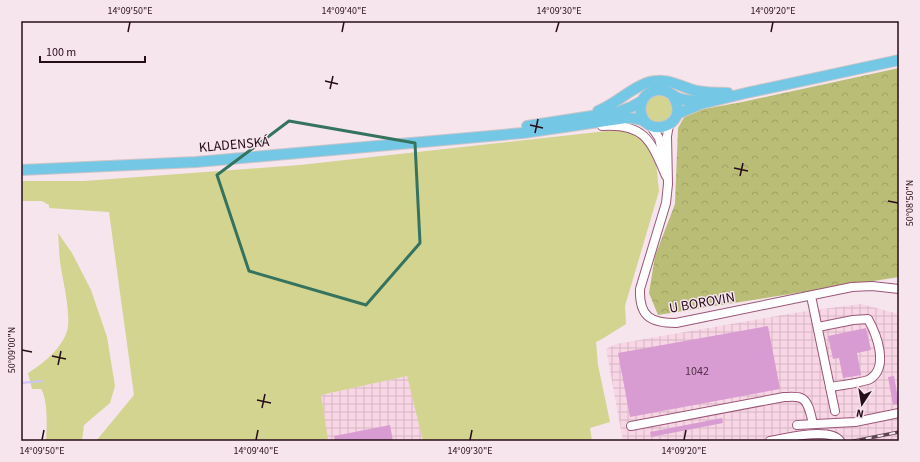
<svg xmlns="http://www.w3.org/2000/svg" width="920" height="462" viewBox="0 0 920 462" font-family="'Source Sans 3',sans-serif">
<defs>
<pattern id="industrial-grid" width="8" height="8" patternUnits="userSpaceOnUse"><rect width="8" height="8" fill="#f9d6e5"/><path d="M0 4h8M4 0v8" fill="none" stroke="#d5b6c4"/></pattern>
<pattern id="forest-crowns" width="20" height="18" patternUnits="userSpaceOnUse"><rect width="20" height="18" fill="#babd76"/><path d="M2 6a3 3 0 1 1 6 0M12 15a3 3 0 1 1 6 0" fill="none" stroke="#a0a166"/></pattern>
</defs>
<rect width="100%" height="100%" fill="#f6e5ec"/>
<g fill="url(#industrial-grid)">
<polygon points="861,304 899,314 899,441 623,441 606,349 616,344 800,312"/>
<polygon points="407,376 423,441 312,441 327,438 321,395"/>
</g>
<g fill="#d2d48f">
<circle cx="658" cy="109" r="14"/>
<polygon points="625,129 638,137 652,150 656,162 659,191 625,306 626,324 602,339 596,342 598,365 610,422 590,428 592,441 423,441 407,376 321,395 328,439 312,441 96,441 134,395 109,212 49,208 49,205 42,201 21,201 21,181 84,181 300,165"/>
<path d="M58,233L72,253L91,290L107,337L115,386L110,403L84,425L82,441H46C47,428 48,399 41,389H32L28,373C43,364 62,348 67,331C72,315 62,278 60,261C59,252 59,242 58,233Z"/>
</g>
<polygon fill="url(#forest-crowns)" points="899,68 899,277 658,315 649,293 655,256 675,204 678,128 686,114 704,109 742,102"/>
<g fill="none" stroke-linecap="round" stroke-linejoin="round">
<polyline stroke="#ccc5fb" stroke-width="2" points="21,383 42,381"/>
</g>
<g fill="#d89cd2">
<polygon points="768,326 780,389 630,417 618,353"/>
<polygon points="866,328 871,350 857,353 861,375 843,378 839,358 833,359 828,336"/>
<polygon points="894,376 899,404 893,405 888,377"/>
<polygon points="722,418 723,423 651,437 650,432"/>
<polygon points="390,425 393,441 335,441 334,436"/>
</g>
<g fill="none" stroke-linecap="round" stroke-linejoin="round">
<defs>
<g id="minor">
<polyline points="650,125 659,138 664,162"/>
<path d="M669,125L667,136L668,184L666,203L640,289C639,317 651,323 676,323L852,287L872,286L899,289"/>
<path d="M602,126C645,123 651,141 666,176"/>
<polyline points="811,296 835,411"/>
<path d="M818,327L853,320L868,319C877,335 889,367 870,379C865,382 837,386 830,387"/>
<polyline points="797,425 855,422 899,413"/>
<path d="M631,426L784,397C789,397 796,396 801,398C809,401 811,416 813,424"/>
<path d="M770,441C785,438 831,427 840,441"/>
</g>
<g id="major">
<path d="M598,111C616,104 632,87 649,82C667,77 681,87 697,91C707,93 718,93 728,93"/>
<polyline points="677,114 701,104 746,93 899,60"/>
<path d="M645,122C641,116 639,109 642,102C645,93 655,88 665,91C670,92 673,96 678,98C686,101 694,101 703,100"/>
<polyline points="527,126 618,112 631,107 642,101"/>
<path d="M21,170L196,162L523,133L626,118C631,118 636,118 641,120C645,121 647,123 649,125C659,130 671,126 676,117C679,109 677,103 673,96"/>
</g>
</defs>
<use href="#minor" stroke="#9a5678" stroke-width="10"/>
<use href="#major" stroke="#cbc5c8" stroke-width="12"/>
<use href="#minor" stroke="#fff" stroke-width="8"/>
<use href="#major" stroke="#74c7e5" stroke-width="10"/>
<defs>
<polyline id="rail" points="854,441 899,432"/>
</defs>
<use href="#rail" stroke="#5f4653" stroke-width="3.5"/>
<use href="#rail" stroke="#f6e5ec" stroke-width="2" stroke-dasharray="6" stroke-linecap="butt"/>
</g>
<path fill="none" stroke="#35735f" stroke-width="3" stroke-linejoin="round" d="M289,121L415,143L420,243L366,305L249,271L217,175Z"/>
<path fill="none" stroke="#270c1a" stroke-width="1.5" d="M128,32L130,22M342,32L344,22M556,32L559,22M771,32L773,22M325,81L338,84M330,89L333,76M530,125L543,128M535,133L538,119M734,168L748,171M740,176L743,163M888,201L898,203M22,350L32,352M52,356L66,359M58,365L61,351M257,400L271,403M262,408L265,394M42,440L44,430M256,440L258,430M470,440L472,430M684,440L686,430"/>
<g text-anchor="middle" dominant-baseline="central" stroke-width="3" stroke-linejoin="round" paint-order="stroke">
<g font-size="12" fill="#533048">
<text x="697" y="371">1042</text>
</g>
<g font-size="14" fill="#270c1a" stroke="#f6e5ec">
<text transform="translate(234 145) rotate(-5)">KLADENSKÁ</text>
<text transform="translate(702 303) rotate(-10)">U BOROVIN</text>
</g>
</g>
<rect width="920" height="462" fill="none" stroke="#f6e5ec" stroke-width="44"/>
<g transform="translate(862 404) rotate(192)" stroke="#f6e5ec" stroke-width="3" paint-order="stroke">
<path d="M0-3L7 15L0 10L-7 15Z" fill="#270c1a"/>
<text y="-6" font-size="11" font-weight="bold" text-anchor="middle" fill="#270c1a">N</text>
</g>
<path d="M40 56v6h105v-6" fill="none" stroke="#270c1a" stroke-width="2"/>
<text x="46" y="56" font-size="12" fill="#270c1a" stroke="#f6e5ec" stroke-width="3" paint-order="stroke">100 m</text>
<rect x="22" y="22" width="876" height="418" fill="none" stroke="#270c1a" stroke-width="1.5"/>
<g font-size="10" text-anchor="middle" fill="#270c1a">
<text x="130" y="14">14°09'50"E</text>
<text x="344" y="14">14°09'40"E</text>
<text x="559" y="14">14°09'30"E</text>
<text x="773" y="14">14°09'20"E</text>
<text transform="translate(909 203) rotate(-90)" y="4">50°08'50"N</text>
<text transform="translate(11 350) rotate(-90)" y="4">50°09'00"N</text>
<text x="42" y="454">14°09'50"E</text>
<text x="256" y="454">14°09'40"E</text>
<text x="470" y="454">14°09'30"E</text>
<text x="684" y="454">14°09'20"E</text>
</g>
</svg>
